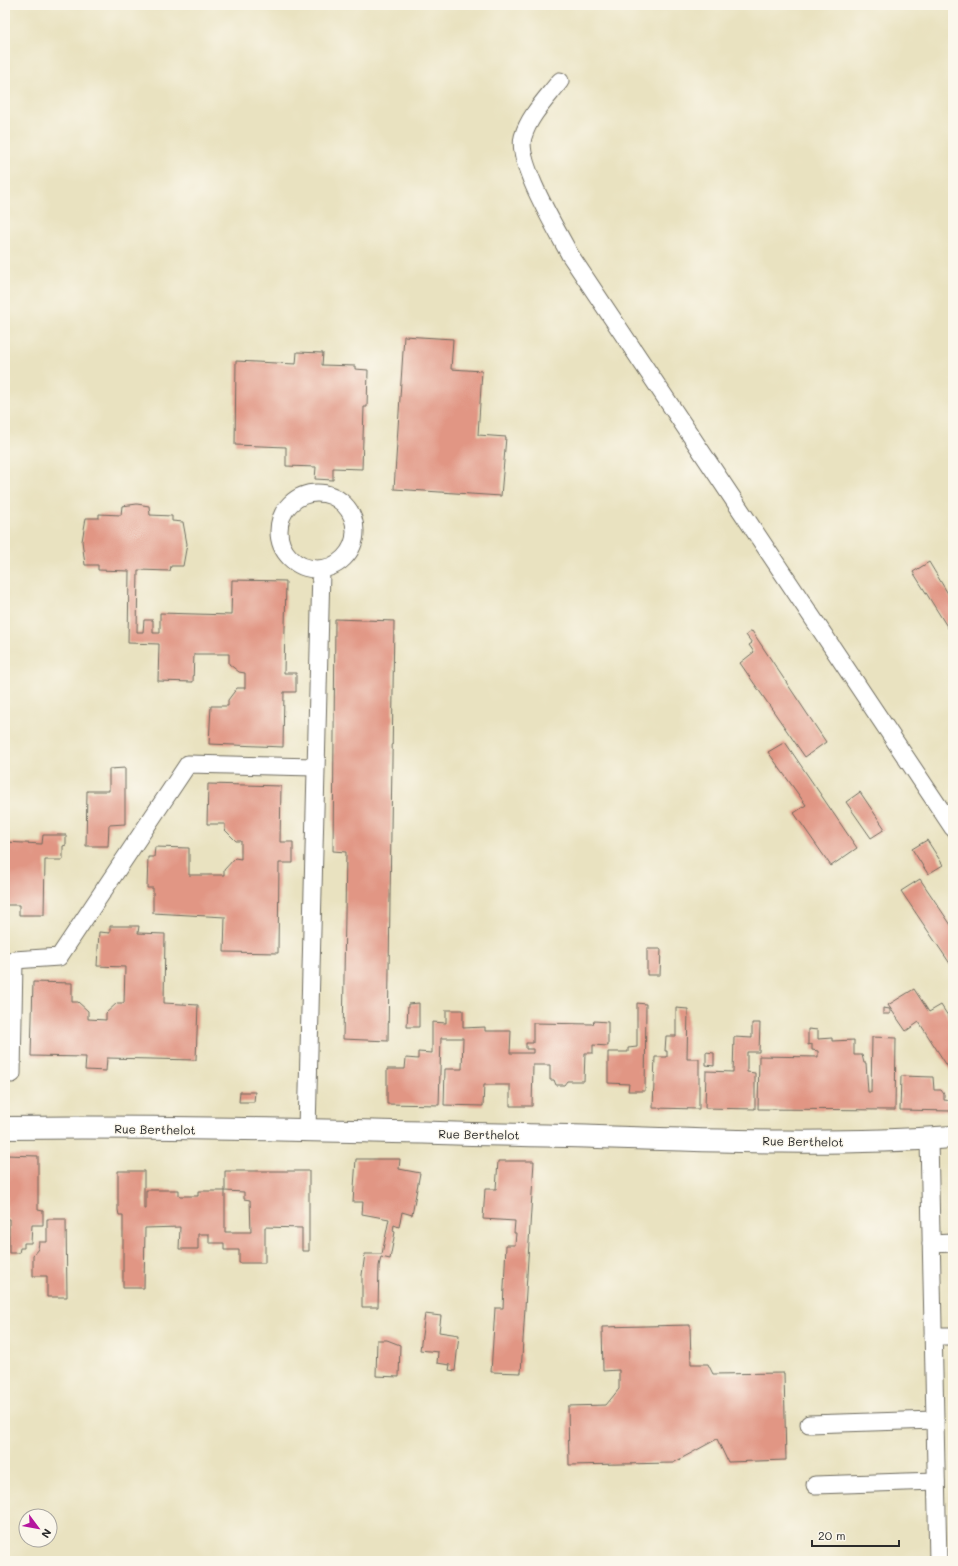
<svg xmlns="http://www.w3.org/2000/svg" width="958" height="1566" viewBox="0 0 958 1566" font-family="Mali,sans-serif">
<rect width="100%" height="100%" fill="#fbf7ec"/>
<filter id="ink" filterUnits="userSpaceOnUse"><feTurbulence type="fractalNoise" baseFrequency=".025" numOctaves="2"/><feDisplacementMap in="SourceGraphic" scale="8" xChannelSelector="R" yChannelSelector="G"/><feConvolveMatrix kernelMatrix="1 2 1 2 8 2 1 2 1" color-interpolation-filters="sRGB"/></filter>
<filter id="wash" filterUnits="userSpaceOnUse"><feTurbulence type="fractalNoise" baseFrequency=".012" numOctaves="4" result="noise"/><feDisplacementMap in="SourceGraphic" scale="16" xChannelSelector="R" yChannelSelector="G"/><feGaussianBlur stdDeviation="0.9" result="paint"/><feColorMatrix in="noise" values="0 0 0 0 0 0 0 0 0 0 0 0 0 0 0 0 0 1.4 0 .05"/><feComposite in="paint" operator="in"/></filter>
<g filter="url(#wash)">
<rect width="100%" height="100%" fill="#e9e2c0"/>
<g id="blocks">
<g fill="#e19684">
<polygon points="404,336 453,339 451,369 482,371 478,435 506,437 501,496 394,489"/>
<polygon points="297,352 323,353 322,365 355,366 355,369 368,370 367,407 364,407 362,469 333,468 333,480 315,479 316,467 286,466 286,447 235,445 236,361 296,364"/>
<polygon points="137,504 149,506 150,515 172,516 172,521 183,522 187,544 183,566 171,566 170,571 138,570 137,632 143,632 144,620 153,620 153,633 160,633 160,613 231,615 232,580 286,581 284,673 296,673 296,692 284,692 283,747 209,744 211,706 228,706 228,700 237,688 245,688 245,673 239,672 229,664 229,654 194,654 193,682 158,681 159,644 128,643 129,571 98,570 98,565 85,565 82,541 86,518 99,518 99,514 121,515 122,506"/>
<polygon points="929,562 953,602 953,636 913,572"/>
<polygon points="335,619 394,621 388,1041 343,1039 346,852 333,851"/>
<polygon points="752,631 826,742 805,757 740,663 754,652 749,645 752,643 746,635"/>
<polygon points="785,742 857,848 831,866 794,813 806,805 768,752"/>
<polygon points="125,768 125,824 109,825 108,846 86,846 87,791 109,791 109,769"/>
<polygon points="208,784 281,786 280,842 293,842 293,863 279,863 278,953 224,952 225,917 153,913 153,888 147,888 148,857 154,857 155,847 189,848 189,875 224,875 224,870 235,858 241,859 241,841 236,841 225,830 225,824 207,824"/>
<polygon points="860,792 885,829 871,838 846,802"/>
<polygon points="43,835 66,835 66,845 63,846 63,860 45,860 44,915 19,915 19,905 5,905 5,842 42,844"/>
<polygon points="927,840 943,865 928,874 912,849"/>
<polygon points="920,879 953,928 953,968 901,891"/>
<polygon points="110,926 139,926 138,933 165,934 164,1003 198,1005 196,1060 107,1058 106,1071 85,1070 86,1057 31,1056 33,982 72,983 72,1002 78,1002 88,1011 88,1019 106,1020 106,1013 117,1003 124,1003 125,967 97,966 99,932 110,933"/>
<polygon points="647,949 661,949 660,975 647,975"/>
<polygon points="914,989 929,1012 941,1005 950,1019 953,1017 953,1075 919,1022 906,1031 888,1005"/>
<polygon points="419,1003 419,1027 407,1027 408,1004"/>
<polygon points="637,1003 646,1004 645,1091 628,1091 629,1084 608,1083 608,1052 628,1052 628,1048 637,1047"/>
<polygon points="676,1008 688,1009 687,1059 699,1059 699,1109 653,1108 655,1057 667,1057 667,1051 665,1051 666,1036 676,1036"/>
<polygon points="883,1008 890,1009 890,1014 883,1014"/>
<polygon points="446,1010 463,1010 463,1028 485,1027 485,1031 511,1031 510,1053 533,1053 533,1049 526,1049 526,1043 533,1043 533,1023 593,1024 594,1021 608,1022 608,1046 593,1045 593,1053 585,1053 584,1081 567,1081 564,1085 556,1085 554,1080 550,1080 550,1065 533,1065 532,1106 510,1106 510,1085 484,1085 483,1106 444,1105 445,1069 462,1069 463,1038 441,1038 439,1105 387,1104 387,1069 405,1069 406,1058 418,1059 418,1052 432,1053 432,1022 446,1023"/>
<polygon points="752,1023 760,1023 759,1052 747,1052 747,1072 755,1073 755,1109 705,1108 706,1071 733,1072 734,1037 752,1038"/>
<polygon points="808,1029 818,1030 818,1039 832,1038 832,1041 854,1040 854,1055 862,1055 864,1063 866,1063 868,1092 871,1092 872,1037 896,1038 895,1110 758,1109 759,1056 818,1057 818,1051 812,1050 812,1044 808,1045"/>
<polygon points="706,1052 714,1053 714,1066 706,1065"/>
<polygon points="901,1076 933,1077 934,1090 941,1090 944,1094 944,1100 953,1101 953,1111 900,1110"/>
<polygon points="240,1092 255,1092 254,1102 239,1102"/>
<polygon points="5,1155 38,1156 38,1210 43,1211 43,1225 32,1225 31,1243 24,1243 24,1248 20,1248 19,1253 9,1253 9,1219 6,1219 7,1196 5,1196"/>
<polygon points="356,1159 400,1159 399,1169 420,1173 412,1215 402,1212 399,1227 394,1225 393,1231 395,1232 390,1259 381,1257 379,1266 378,1307 362,1307 362,1275 365,1254 382,1254 389,1219 362,1214 363,1202 353,1202"/>
<polygon points="498,1161 534,1161 521,1373 491,1372 495,1308 503,1308 506,1245 515,1245 516,1233 514,1233 515,1221 483,1219 485,1189 496,1189"/>
<polygon points="118,1171 144,1171 144,1209 146,1209 146,1190 179,1190 179,1196 198,1196 198,1191 225,1191 225,1232 251,1232 250,1200 244,1199 244,1192 225,1191 225,1171 309,1171 309,1251 302,1251 302,1228 265,1227 265,1263 239,1263 239,1250 224,1250 224,1243 209,1243 209,1234 198,1234 198,1249 179,1249 180,1227 145,1228 144,1288 123,1288 123,1215 119,1215 118,1210"/>
<polygon points="47,1219 66,1219 67,1297 47,1297 47,1276 33,1276 33,1255 38,1249 39,1242 47,1242"/>
<polygon points="425,1314 441,1316 439,1332 459,1335 455,1371 449,1370 450,1365 437,1363 438,1352 420,1350"/>
<polygon points="690,1325 691,1364 708,1364 713,1374 784,1373 786,1460 728,1462 717,1439 673,1463 569,1465 568,1406 606,1405 619,1389 619,1370 603,1371 602,1327"/>
<polygon points="377,1340 387,1340 400,1345 399,1377 376,1376"/>
</g>
</g>
</g>
<g filter="url(#ink)">
<use href="#blocks" fill-opacity="0" stroke="#6e6b5f" stroke-width="1"/>
<g fill="none" stroke-linecap="round" stroke-linejoin="round">
<defs>
<g id="service">
<path d="M560,81C547,98 529,116 523,137C516,163 557,230 570,255L953,828"/>
<circle cx="317" cy="531" r="38"/>
<polyline points="12,1074 14,960 59,957 188,764 315,767"/>
<polyline points="307,1130 321,570"/>
<polyline points="929,1139 938,1561"/>
<polyline points="931,1244 953,1243"/>
<polyline points="933,1336 953,1336"/>
<polyline points="809,1424 935,1420"/>
<polyline points="815,1485 936,1481"/>
</g>
<path id="tertiary" d="M5,1128C192,1126 380,1132 567,1136C696,1140 825,1146 953,1137"/>
</defs>
<use href="#service" stroke="#6e6b5f" stroke-width="19"/>
<use href="#tertiary" stroke="#6e6b5f" stroke-width="24"/>
<use href="#service" stroke="#fff" stroke-width="17"/>
<use href="#tertiary" stroke="#fff" stroke-width="22"/>
</g>
</g>
<g text-anchor="middle" dominant-baseline="central" stroke-width="3" stroke-linejoin="round" paint-order="stroke">
<g font-size="12" fill="#2b2b2b" stroke="#fbf7ec">
<text transform="translate(155 1129) rotate(1)">Rue Berthelot</text>
<text transform="translate(479 1134) rotate(1)">Rue Berthelot</text>
<text transform="translate(803 1141) rotate(1)">Rue Berthelot</text>
</g>
</g>
<rect width="958" height="1566" fill="none" stroke="#fbf7ec" stroke-width="20"/>
<g transform="translate(38 1528) rotate(122)"><circle r="19" fill="#fbf7ec" stroke="#a8a59f"/>
<path d="M0-3L7 15L0 10L-7 15Z" fill="#b5179e"/>
<text y="-6" font-size="11" font-weight="bold" text-anchor="middle" fill="#2b2b2b">N</text>
</g>
<path d="M812 1540v6h87v-6" fill="none" stroke="#2b2b2b" stroke-width="2"/>
<text x="818" y="1540" font-size="12" fill="#2b2b2b" stroke="#fbf7ec" stroke-width="3" paint-order="stroke">20 m</text>
</svg>
